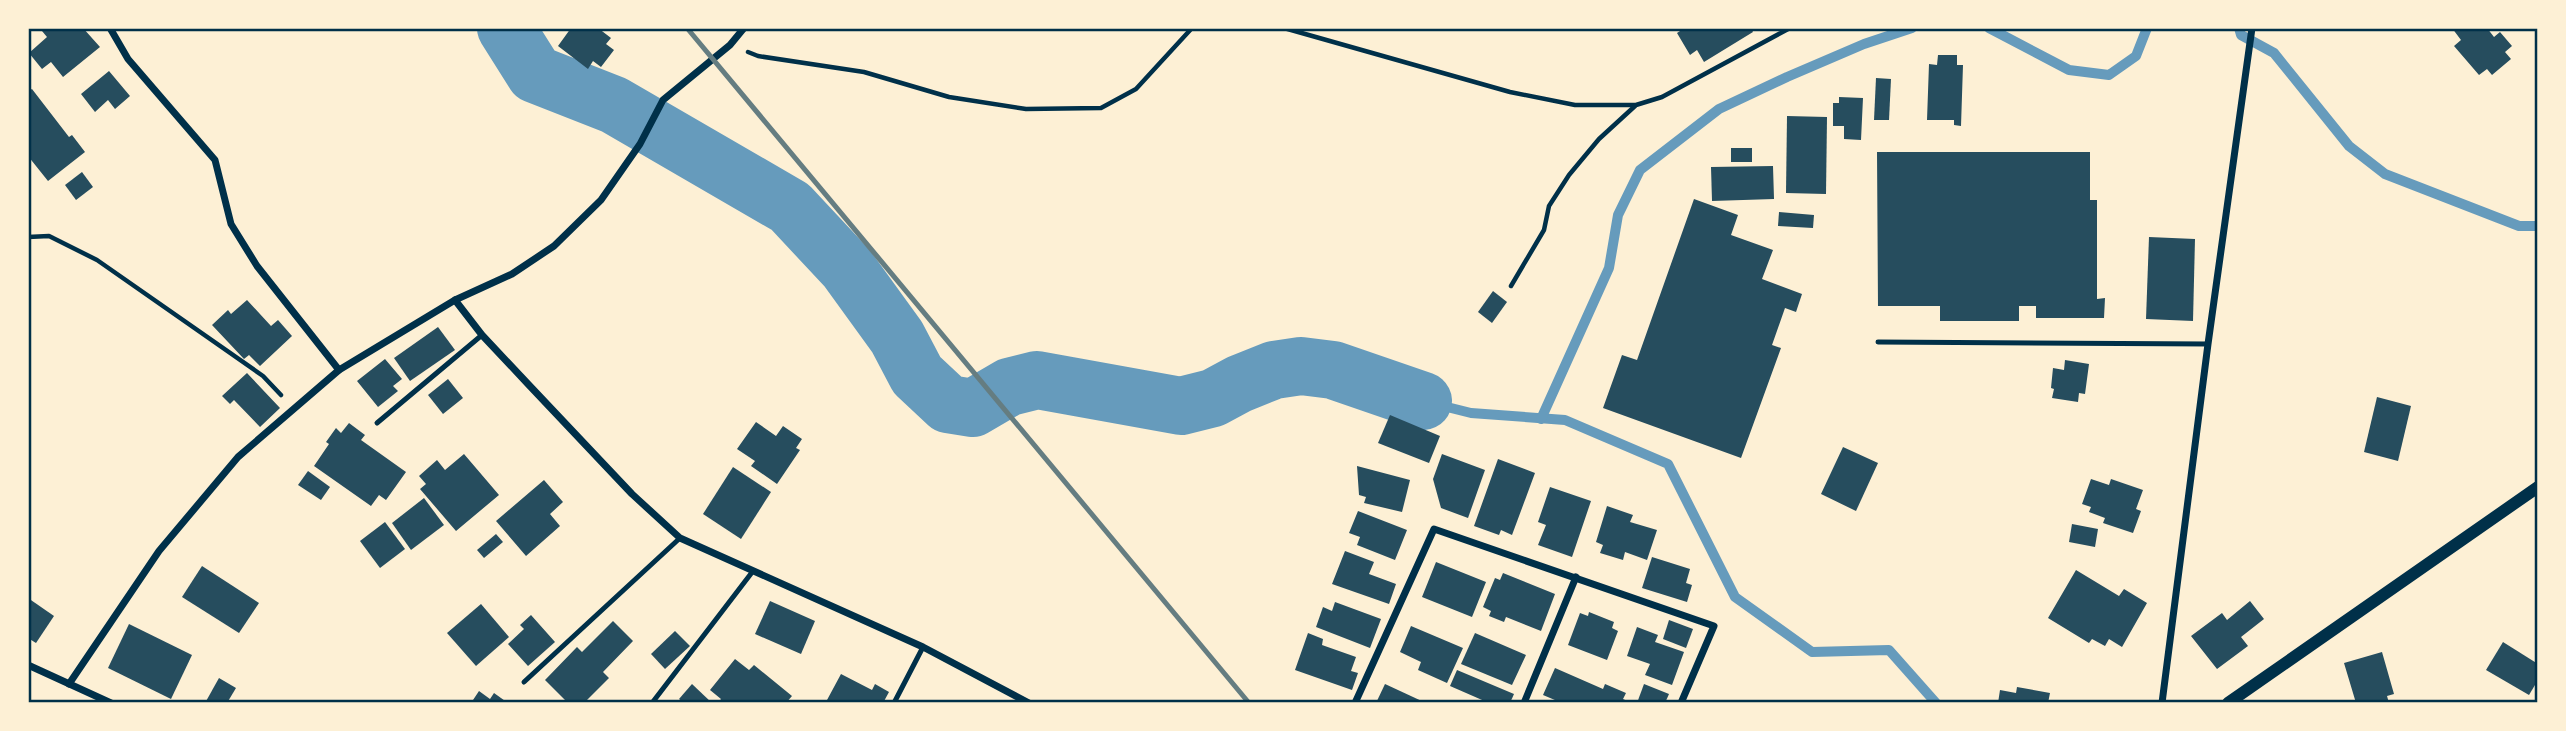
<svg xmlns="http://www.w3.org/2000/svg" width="2566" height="731" viewBox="0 0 2566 731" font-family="'DM Sans',sans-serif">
<rect width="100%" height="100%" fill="#fdf0d5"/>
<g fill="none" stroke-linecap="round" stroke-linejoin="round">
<g stroke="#669bbc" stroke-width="10">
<polyline points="1989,28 2069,70 2109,75 2136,56 2147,28"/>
<polyline points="2239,28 2241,35 2274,53 2349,146 2385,174 2519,226 2538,226"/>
<polyline points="1423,401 1471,413 1565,420 1668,464 1735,597 1812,652 1889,650 1936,703"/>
<polyline points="1541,419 1609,268 1618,215 1640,170 1719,109 1787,77 1864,44 1912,28"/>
</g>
<polyline stroke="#669bbc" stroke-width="58" points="506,28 535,74 614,105 790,207 847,268 897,337 917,375 948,404 973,408 1009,387 1037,380 1181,406 1213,398 1239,384 1274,370 1301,366 1333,370 1423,401"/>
</g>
<g fill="#264d5e">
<polygon points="46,28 83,28 100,47 63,77 51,62 42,69 29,53 47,37 42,31"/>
<polygon points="571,28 598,28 611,38 606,44 614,50 601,67 593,61 588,69 558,46"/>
<polygon points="1679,28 1751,28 1753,32 1704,62 1697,50 1690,55 1677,33 1680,31"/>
<polygon points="2452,28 2487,28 2494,37 2500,32 2512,46 2505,52 2511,59 2492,75 2487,69 2479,75 2454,46 2461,40"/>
<polygon points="1938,55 1957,55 1957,65 1963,65 1961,126 1954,125 1954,120 1927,120 1929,64 1937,65"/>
<polygon points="109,71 130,96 115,109 108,100 95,112 81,94"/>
<polygon points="1876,78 1891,79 1889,120 1874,120"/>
<polygon points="32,89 69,137 72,135 85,152 48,181 28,156 28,91"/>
<polygon points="1839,97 1863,98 1861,140 1844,139 1844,126 1833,126 1833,103 1839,103"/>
<polygon points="1787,116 1827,117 1826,194 1786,193"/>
<rect x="1731" y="148" width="21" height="14"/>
<polygon points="1877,152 2090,152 2090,200 2097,200 2097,299 2105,298 2104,318 2036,318 2036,306 2019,306 2019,321 1940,321 1940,306 1878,306"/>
<polygon points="1773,166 1774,199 1712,201 1711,167"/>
<polygon points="82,172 93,187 76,200 65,185"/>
<polygon points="1694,199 1738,215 1731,235 1773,250 1762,279 1802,294 1796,312 1785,308 1772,345 1781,348 1741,458 1603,408 1622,355 1637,360"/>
<polygon points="1779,212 1814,215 1813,228 1778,226"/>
<polygon points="2149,237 2195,239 2193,321 2146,319"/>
<polygon points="1493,291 1507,302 1492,323 1478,312"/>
<polygon points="247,300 271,326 278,320 292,336 260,366 249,355 244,359 212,325 228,310 231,314"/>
<polygon points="438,327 455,350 410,381 394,358"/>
<polygon points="385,359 402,379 393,386 398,391 378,407 357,381"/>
<polygon points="2065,360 2089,364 2085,394 2079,393 2078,402 2052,398 2054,389 2051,388 2053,368 2064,370"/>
<polygon points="247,373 280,408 260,427 234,400 230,404 222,396"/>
<polygon points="448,379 463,398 443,414 428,395"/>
<polygon points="2377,397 2411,406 2398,461 2364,452"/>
<polygon points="1390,415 1440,436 1429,463 1378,443"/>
<polygon points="756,422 776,436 783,426 802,439 796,448 800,450 777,484 751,466 755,461 737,449"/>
<polygon points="349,423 365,435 361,440 406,472 386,500 379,495 371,506 314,466 329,444 326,442 336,428 341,433"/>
<polygon points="1843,447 1878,463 1856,511 1821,494"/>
<polygon points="464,454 499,495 456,531 420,489 426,484 419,476 437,460 445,470"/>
<polygon points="1442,454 1485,470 1468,518 1441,508 1433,479"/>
<polygon points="1498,459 1535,473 1512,535 1501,530 1499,535 1474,526"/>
<polygon points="1357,466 1410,480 1402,512 1364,503 1366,497 1359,495"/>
<polygon points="733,467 771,492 741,539 703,514"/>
<polygon points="308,471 330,487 321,500 298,485"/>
<polygon points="2091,479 2109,485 2111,479 2143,490 2136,509 2141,511 2133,533 2103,523 2105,518 2089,512 2091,507 2082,504"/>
<polygon points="544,480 563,502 550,514 560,526 526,556 496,521"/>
<polygon points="1550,487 1591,501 1572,557 1538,545 1546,525 1538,522"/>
<polygon points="424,498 444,525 411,550 392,523"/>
<polygon points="1607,506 1633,515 1630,522 1657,530 1647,560 1625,552 1623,560 1600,553 1603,545 1596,542"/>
<polygon points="1358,511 1407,530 1395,560 1357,545 1360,537 1349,533"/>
<polygon points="385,522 405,549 380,568 360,541"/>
<polygon points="2072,524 2098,529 2095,547 2069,542"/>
<polygon points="496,534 503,542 484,558 477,550"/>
<polygon points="1345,551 1374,562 1369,574 1396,584 1389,604 1332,584"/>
<polygon points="1652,557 1690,569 1686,583 1692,585 1687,602 1642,588"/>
<polygon points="1436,562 1486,582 1472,617 1422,597"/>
<polygon points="202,566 259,603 239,633 182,597"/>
<polygon points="2076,570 2119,596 2124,589 2147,603 2122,647 2109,639 2105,646 2092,639 2089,643 2048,618"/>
<polygon points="1503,573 1555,594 1541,631 1506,617 1504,622 1489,616 1491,611 1483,607 1495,578 1500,580"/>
<polygon points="28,598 54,616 36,643 28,638"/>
<polygon points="770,601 815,621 801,654 755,634"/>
<polygon points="2250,601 2264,619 2241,637 2248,646 2217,669 2191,636 2222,613 2227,620"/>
<polygon points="1335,602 1381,619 1370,648 1316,627 1323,607 1332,611"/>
<polygon points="481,604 509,637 476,666 447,633"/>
<polygon points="1589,612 1614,622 1612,628 1618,631 1607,660 1568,645 1580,613 1588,616"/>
<polygon points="531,615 555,642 528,666 508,644 524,629 520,625"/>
<polygon points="1669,620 1693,629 1686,648 1663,639"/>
<polygon points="613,621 633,641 603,672 609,678 584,703 568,703 545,680 577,647 582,652"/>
<polygon points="129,624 192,655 171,699 108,668"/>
<polygon points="1411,626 1463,648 1447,683 1418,670 1421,662 1400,652"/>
<polygon points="1637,627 1658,635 1655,642 1684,652 1672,685 1645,675 1650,664 1627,656"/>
<polygon points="675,631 690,646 665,669 651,654"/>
<polygon points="1308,633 1323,639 1322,645 1356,657 1351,671 1358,673 1352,690 1295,670"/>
<polygon points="1475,633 1526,655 1512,685 1461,664"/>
<polygon points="2503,642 2538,664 2538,680 2529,695 2486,670"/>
<polygon points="2382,652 2394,694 2387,696 2389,703 2356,703 2344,663"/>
<polygon points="735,659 749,670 754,665 792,696 786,703 718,703 721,699 710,690"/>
<polygon points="1555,668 1603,689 1605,684 1626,693 1623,699 1632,703 1562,703 1543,695"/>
<polygon points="1457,670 1514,694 1510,703 1489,703 1450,686"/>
<polygon points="841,674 872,690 875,684 889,692 883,703 833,703 827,700"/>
<polygon points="219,678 236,688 227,703 205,703"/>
<polygon points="692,684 712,703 684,703 679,699"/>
<polygon points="1385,684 1426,703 1376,703"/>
<polygon points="1644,684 1669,694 1665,703 1637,703"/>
<polygon points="2017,687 2050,693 2048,703 1998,703 2000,690 2016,693"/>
<polygon points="479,691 490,699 494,693 508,703 471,703"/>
</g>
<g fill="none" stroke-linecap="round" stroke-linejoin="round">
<g stroke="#003049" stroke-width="4.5">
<polyline points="1284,28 1510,92 1575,105 1636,105 1662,97 1790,28"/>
<polyline points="748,52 758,56 864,72 949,97 1026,109 1101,108 1136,89 1192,28"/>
<polyline points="28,237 49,236 97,260 263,376 281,395"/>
<polyline points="1511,286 1544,230 1549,206 1569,175 1599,139 1635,106"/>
</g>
<g stroke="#003049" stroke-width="5">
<polyline points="1878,342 2208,344"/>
<polyline points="377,423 482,335"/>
<polyline points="524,682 680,538"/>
<polyline points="652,703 753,571"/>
<polyline points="894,703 923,647"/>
</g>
<g stroke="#003049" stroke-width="7">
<polyline points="110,28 128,59 215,160 231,224 257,266 339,370"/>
<polyline points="455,300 482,335 528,384 632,494 680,538 923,647 1029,703"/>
<polyline points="28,665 111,703"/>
<polyline points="69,684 159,551 238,457 339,370 455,300 512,274 554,246 601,200 640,144 663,100 730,45 744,28"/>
<polyline points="1355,703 1434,529 1714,626 1681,703"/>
<polyline points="1524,703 1576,577"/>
<polyline points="2162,703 2208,344 2252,28"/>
</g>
<polyline stroke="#003049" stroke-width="12" points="2228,703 2538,487"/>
<polyline stroke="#657d81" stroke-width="5" points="687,28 1249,703"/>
</g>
<rect width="2566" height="731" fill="none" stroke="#fdf0d5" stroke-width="60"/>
<rect x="30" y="30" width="2506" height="671" fill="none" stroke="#003049" stroke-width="2.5"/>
</svg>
